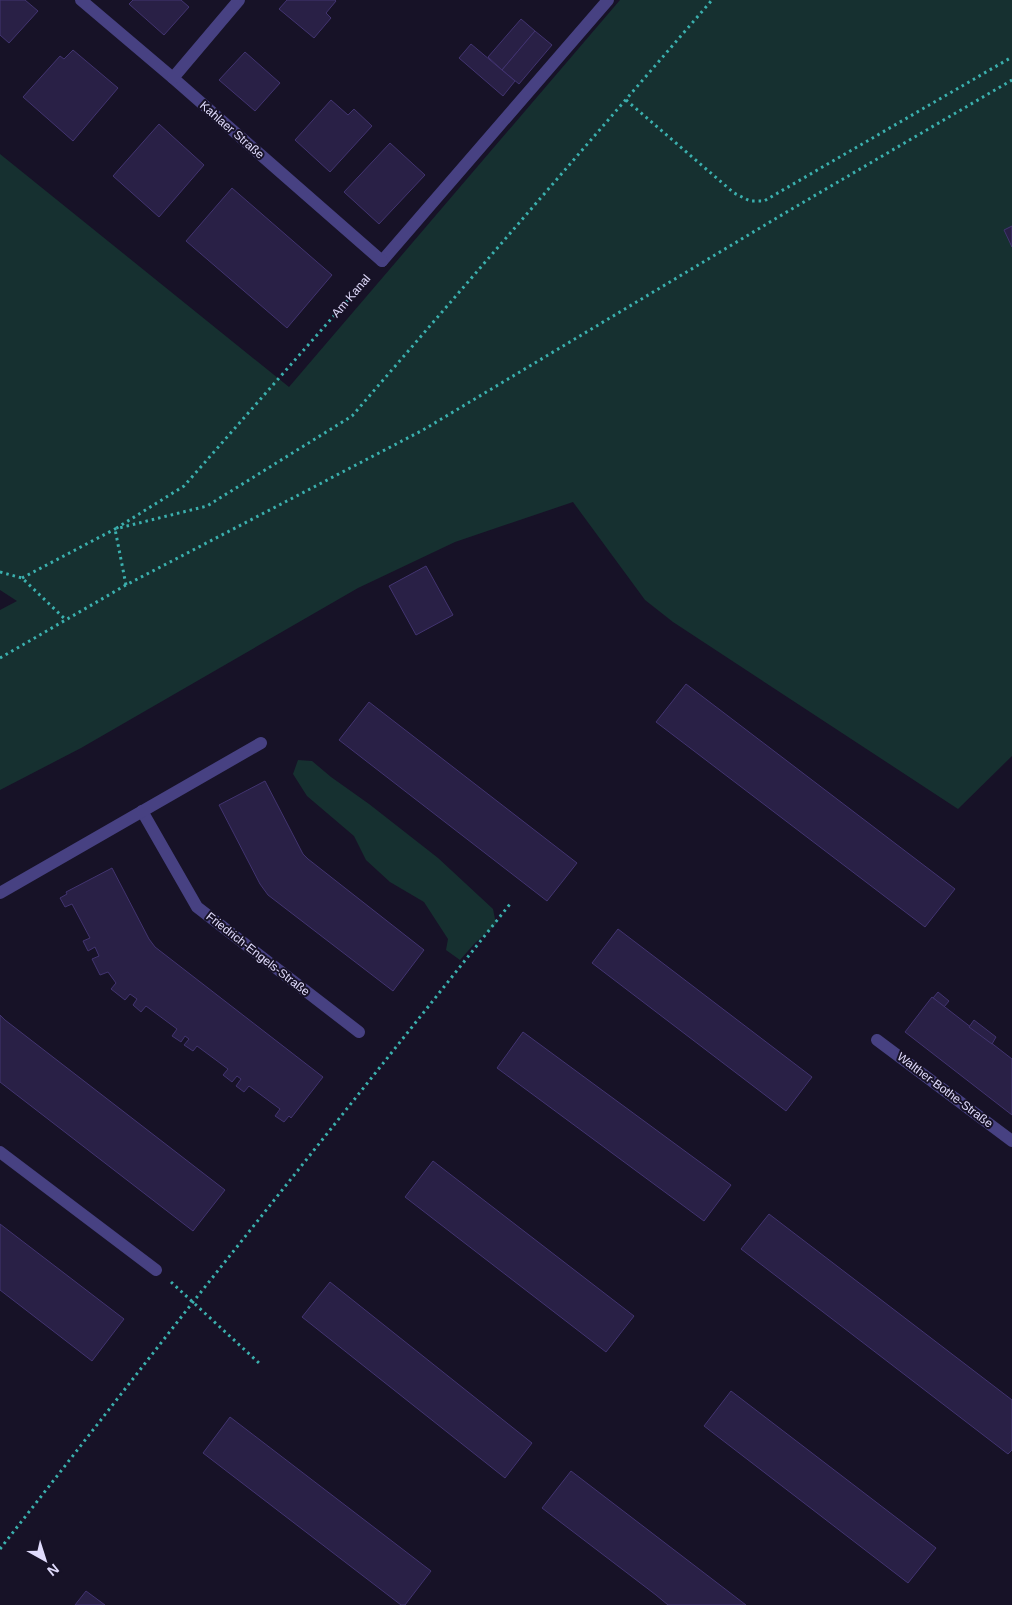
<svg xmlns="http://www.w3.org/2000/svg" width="1012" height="1605" viewBox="0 0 1012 1605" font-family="Arial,sans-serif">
<rect width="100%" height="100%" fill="#171227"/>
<g fill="#163030">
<polygon points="620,0 1012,0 1012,756 958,809 673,622 645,600 573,502 455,542 358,588 81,748 0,790 0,610 17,601 0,590 0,154 289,387"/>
<polygon points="298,760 312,761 331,777 369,804 438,858 493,909 496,924 475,943 460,960 446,950 448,939 424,902 390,882 366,860 354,836 307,796 293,774"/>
</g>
<g fill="#292046" stroke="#423470">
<polygon points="0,0 25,0 38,11 9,43 0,35"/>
<polygon points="133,0 181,0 189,7 164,35 129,4"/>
<polygon points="287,0 335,0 336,1 326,13 331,18 314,38 279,9"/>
<polygon points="521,19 535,31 502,70 488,57"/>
<polygon points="535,31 552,45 519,84 502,70"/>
<polygon points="471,44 515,81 503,96 459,58"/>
<polygon points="73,50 118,88 73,141 23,97 60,56 64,59"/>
<polygon points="245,52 280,83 255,111 219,80"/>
<polygon points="331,100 348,115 354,109 372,126 330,172 295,140"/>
<polygon points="159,124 204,165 159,217 113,176"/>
<polygon points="390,143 425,175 379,224 344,192"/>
<polygon points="232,188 332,275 287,328 186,241"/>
<polygon points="1012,226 1012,247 1004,230"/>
<polygon points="426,566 453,615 416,635 389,586"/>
<polygon points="686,684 955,889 925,927 656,722"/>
<polygon points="369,702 577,863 547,901 339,740"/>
<polygon points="265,781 303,854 308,859 424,950 393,991 268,895 260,884 219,805"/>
<polygon points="112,868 149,939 155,947 323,1077 291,1118 289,1116 284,1122 275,1116 280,1109 249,1086 244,1092 236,1086 241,1079 237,1076 232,1082 223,1075 228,1069 197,1046 193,1051 184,1045 189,1039 185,1036 181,1042 172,1036 177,1029 146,1006 141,1012 133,1005 137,999 130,994 125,1000 111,989 116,983 108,972 100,975 92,959 99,956 95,947 88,951 83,941 90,938 72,904 65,907 60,898 67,894 66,892"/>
<polygon points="618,929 812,1077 786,1111 592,963"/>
<polygon points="938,992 949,1001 944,1007 933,998"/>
<polygon points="932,997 1012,1059 1012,1115 905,1032"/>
<polygon points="0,1015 5,1020 225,1190 193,1231 0,1082"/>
<polygon points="974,1020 996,1037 992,1044 969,1027"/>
<polygon points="523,1032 731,1185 704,1221 497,1068"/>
<polygon points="433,1161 634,1316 606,1352 405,1197"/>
<polygon points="769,1214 1012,1400 1012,1450 1008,1454 741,1249"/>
<polygon points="0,1224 124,1319 92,1361 0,1290"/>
<polygon points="330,1282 532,1443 505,1478 302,1317"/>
<polygon points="731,1391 936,1548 908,1583 704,1426"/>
<polygon points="230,1417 431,1571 405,1605 401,1605 203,1453"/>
<polygon points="571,1471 746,1605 668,1605 656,1595 542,1508"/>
<polygon points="86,1591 105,1605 75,1605"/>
</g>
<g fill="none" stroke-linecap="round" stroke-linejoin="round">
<g stroke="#3bb0ae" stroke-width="3" stroke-dasharray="2.5 4" stroke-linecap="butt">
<polyline points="626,100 734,193 750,201 764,201 1012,57"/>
<polyline points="0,572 22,578 66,620"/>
<polyline points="22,578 115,529 207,506 352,416 712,0"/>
<polyline points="126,585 115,529 184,486 368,277"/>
<polyline points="0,658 126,585 423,430 785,213 1012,80"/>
<polyline points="171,1282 259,1363"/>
<polyline points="0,1549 193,1302 510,904"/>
</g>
<polyline stroke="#474182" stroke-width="12" points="382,261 608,0"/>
<g stroke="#474182" stroke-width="12">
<polyline points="81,0 173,78 382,261"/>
<polyline points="173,78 239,0"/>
<polyline points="142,811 197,907 359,1032"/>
<polyline points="0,893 261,743"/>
<polyline points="877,1040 1012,1141"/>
<polyline points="0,1152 156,1270"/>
</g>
</g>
<g text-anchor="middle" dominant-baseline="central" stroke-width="4" stroke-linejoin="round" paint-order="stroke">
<g font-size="12" fill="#e0dbfc" stroke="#171227">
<text transform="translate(232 130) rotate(41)">Kahlaer Straße</text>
<text transform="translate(351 296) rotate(-49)">Am Kanal</text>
<text transform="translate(258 954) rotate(38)">Friedrich-Engels-Straße</text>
<text transform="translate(945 1090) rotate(37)">Walther-Bothe-Straße</text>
</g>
</g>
<g transform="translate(45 1560) rotate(141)" stroke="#171227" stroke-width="4" paint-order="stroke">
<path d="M0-4L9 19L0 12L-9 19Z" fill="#e0dbfc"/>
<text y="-8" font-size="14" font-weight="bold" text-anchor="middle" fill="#e0dbfc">N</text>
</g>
</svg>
